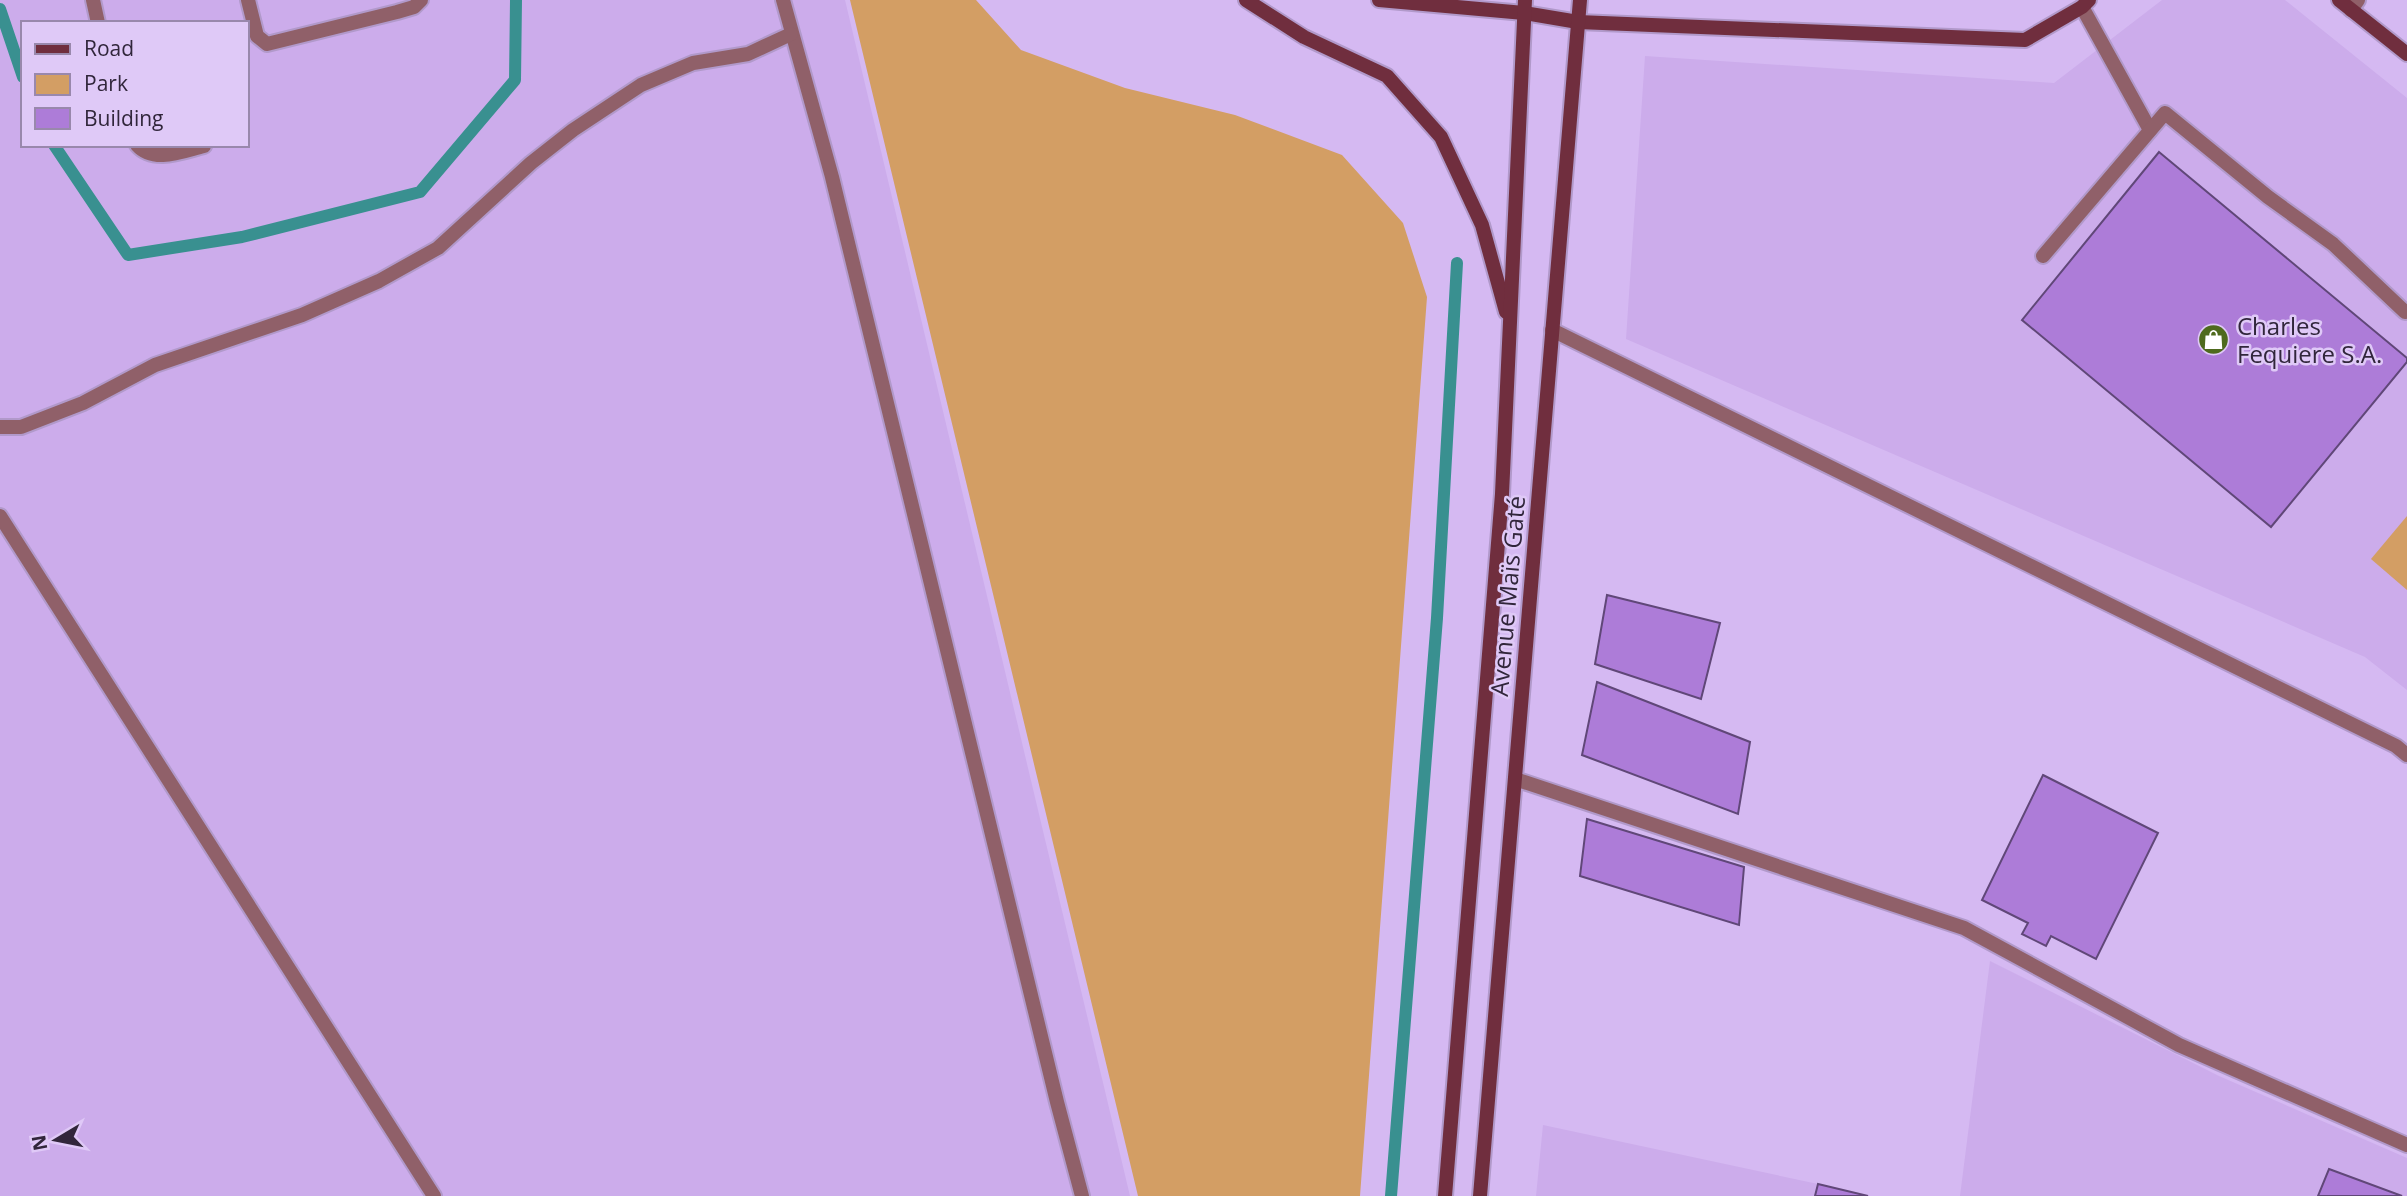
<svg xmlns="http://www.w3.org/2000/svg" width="2407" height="1196" viewBox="0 0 2407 1196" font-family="'Open Sans',sans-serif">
<rect width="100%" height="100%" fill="#d5b9f2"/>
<g fill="#ccaceb" fill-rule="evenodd">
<path d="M0,0H845L1130,1196H0ZM23,23H247V145H23Z"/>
<polygon points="2162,0 2285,0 2407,98 2407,690 2365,657 1626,339 1645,56 2054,83"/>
<polygon points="1990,961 2219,1076 2407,1158 2407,1196 1960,1196"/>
<polygon points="1543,1125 1818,1184 1868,1196 1536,1196"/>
</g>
<g fill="#d39e64">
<polygon points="850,0 976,0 1021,50 1125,88 1235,115 1342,155 1403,223 1427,297 1360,1196 1138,1196"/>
<polygon points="2407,516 2407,590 2371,559"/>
</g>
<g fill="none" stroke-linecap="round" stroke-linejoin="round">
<g stroke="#399090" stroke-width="12">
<polyline points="0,9 23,77"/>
<polyline points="54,145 128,255 242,237 420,192 515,80 516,0"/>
<polyline points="1391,1196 1437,618 1457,263"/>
</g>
</g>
<g fill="#ad7cd8" stroke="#604778" stroke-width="2">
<polygon points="2159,152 2407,358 2407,362 2271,527 2022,320"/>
<polygon points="1607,595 1720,623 1701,699 1595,664"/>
<polygon points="1597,682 1750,742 1738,814 1582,755"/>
<polygon points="2043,775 2158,833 2096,959 2051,936 2046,946 2022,934 2028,923 1982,900"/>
<polygon points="1587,819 1744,867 1739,925 1580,876"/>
<polygon points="2329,1169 2402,1196 2318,1196"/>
<polygon points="1818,1184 1868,1196 1815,1196"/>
</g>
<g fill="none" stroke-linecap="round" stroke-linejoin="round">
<defs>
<g id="lane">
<polyline points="93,0 98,23"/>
<polyline points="248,0 257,36 267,44 397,12 414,7 421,0"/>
<polyline points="783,0 832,177 1057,1102 1082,1196"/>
<polyline points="2082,7 2150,130"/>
<polyline points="2351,10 2358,0"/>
<path d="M137,145C154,164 183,151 204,146"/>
<polyline points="2043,256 2165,113 2268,197 2333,244 2405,312"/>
<polyline points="1552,330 2396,746 2407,755"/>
<polyline points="0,427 21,427 83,403 155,365 302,315 379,281 438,248 531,163 573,130 641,85 693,63 748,54 791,34"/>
<polyline points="0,516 434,1196"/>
<polyline points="1515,779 1964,928 2179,1045 2407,1145"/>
</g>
<g id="secondary">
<polyline points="1246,0 1304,37 1387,76 1441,137 1482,225 1506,312"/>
<polyline points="1379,0 1524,13 1578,22 2025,40 2082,7 2089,0"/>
<polyline points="2339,0 2407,54"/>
<polyline points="1445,1196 1502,494 1525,0"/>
<polyline points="1480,1196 1580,0"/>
</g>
</defs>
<use href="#lane" stroke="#b199ca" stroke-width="18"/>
<use href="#secondary" stroke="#b199ca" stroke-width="18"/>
<use href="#lane" stroke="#906069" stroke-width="14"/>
<use href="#secondary" stroke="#702e3e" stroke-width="14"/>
</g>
<defs>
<symbol id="shop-disc" viewBox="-11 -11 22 22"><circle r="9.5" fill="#4e6a1d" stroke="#dfc9f7"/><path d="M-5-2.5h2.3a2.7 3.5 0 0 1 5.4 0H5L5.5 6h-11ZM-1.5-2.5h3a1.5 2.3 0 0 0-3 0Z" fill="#fff"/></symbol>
</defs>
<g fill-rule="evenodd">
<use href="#shop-disc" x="2196" y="322" width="35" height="35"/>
</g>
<g text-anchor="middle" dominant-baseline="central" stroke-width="5" stroke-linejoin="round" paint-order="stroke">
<g font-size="24" fill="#31263b" stroke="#dfc9f7" text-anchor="start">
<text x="2237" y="325">Charles<tspan x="2237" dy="28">Fequiere S.A.</tspan></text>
</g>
<g font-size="24" fill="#31263b" stroke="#dfc9f7">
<text transform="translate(1507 596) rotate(-85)">Avenue Maïs Gaté</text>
</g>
</g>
<rect x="21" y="21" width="228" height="126" fill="#dfc9f7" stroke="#9988ac" stroke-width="2"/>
<rect x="35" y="44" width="35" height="10" fill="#702e3e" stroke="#9988ac" stroke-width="2"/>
<text x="84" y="56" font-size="21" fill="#31263b">Road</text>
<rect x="35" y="74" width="35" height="21" fill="#d39e64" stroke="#9988ac" stroke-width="2"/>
<text x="84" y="91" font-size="21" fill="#31263b">Park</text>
<rect x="35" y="108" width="35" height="21" fill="#ad7cd8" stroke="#9988ac" stroke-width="2"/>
<text x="84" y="126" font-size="21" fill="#31263b">Building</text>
<g transform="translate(56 1140) rotate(260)" stroke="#dfc9f7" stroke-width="5" paint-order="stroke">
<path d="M0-5L12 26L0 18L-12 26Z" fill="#31263b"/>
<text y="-10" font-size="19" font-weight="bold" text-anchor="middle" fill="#31263b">N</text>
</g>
</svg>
